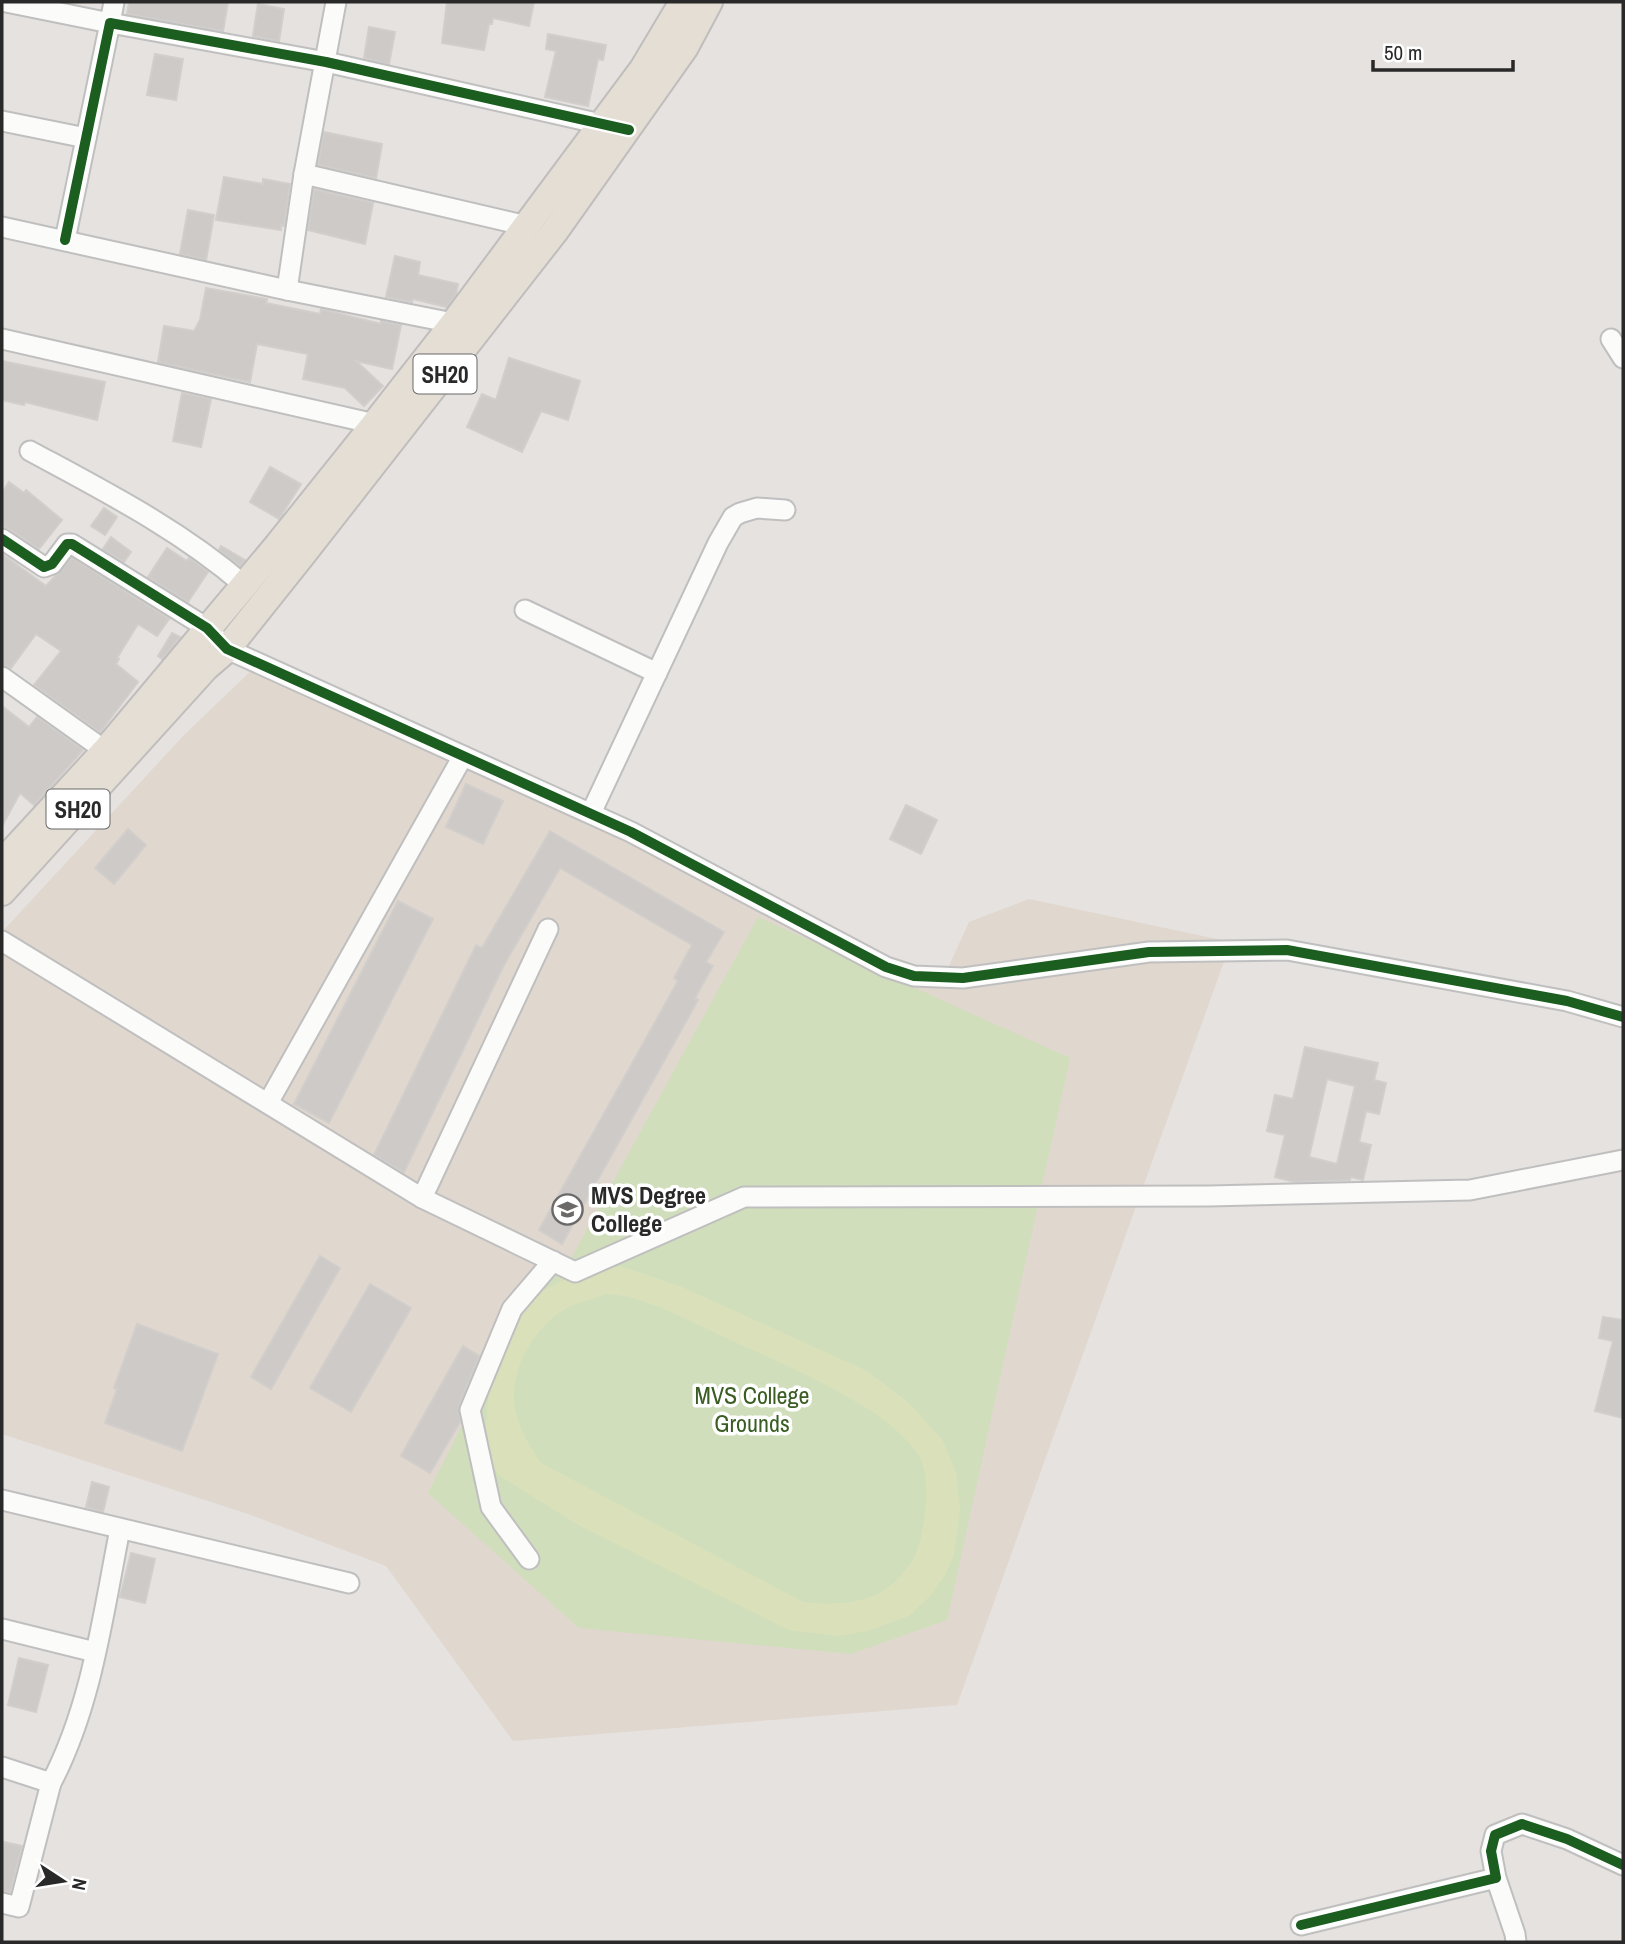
<svg xmlns="http://www.w3.org/2000/svg" width="1625" height="1944" viewBox="0 0 1625 1944" font-family="'Archivo Narrow',sans-serif">
<rect width="100%" height="100%" fill="#e6e2df"/>
<polygon fill="#e0d7ce" points="259,663 941,983 969,922 1029,899 1231,942 957,1705 513,1741 386,1566 248,1514 2,1434 2,932 184,735"/>
<polygon fill="#d0debb" points="758,917 1070,1058 947,1620 851,1654 579,1628 428,1493 516,1317 573,1255"/>
<path fill="#dae1ba" fill-rule="evenodd" d="M621,1266L682,1287L867,1371L908,1402L943,1441L956,1473L960,1510L954,1555L945,1575L931,1595L909,1616L867,1631L837,1636L789,1630L580,1526L497,1474L487,1447L486,1426L489,1388L516,1317L540,1292L586,1269ZM606,1294C644,1295 689,1321 724,1337C776,1361 828,1383 876,1414C892,1425 907,1439 918,1454C933,1476 925,1535 914,1558C908,1569 892,1586 881,1592C859,1605 827,1605 803,1602L541,1463C528,1444 515,1423 514,1399C512,1365 536,1326 565,1309C577,1302 593,1299 606,1294Z"/>
<g fill="#cdcac8" stroke="#d1cecb" stroke-width="2" fill-rule="evenodd">
<polygon points="129,2 228,2 223,31 127,14"/>
<polygon points="447,2 534,2 529,26 493,18 492,24 489,24 484,50 442,43"/>
<polygon points="258,4 284,9 279,41 253,36"/>
<polygon points="369,27 395,32 389,64 364,58"/>
<polygon points="548,34 606,45 603,60 598,59 588,106 545,97 556,51 546,49"/>
<polygon points="155,54 183,59 176,100 147,95"/>
<polygon points="324,132 382,144 376,178 318,165"/>
<polygon points="224,177 263,184 263,179 290,184 284,226 281,225 281,230 216,220"/>
<polygon points="314,189 373,203 365,244 308,230"/>
<polygon points="188,210 214,215 206,260 180,254"/>
<polygon points="395,256 420,262 418,275 458,284 456,294 447,307 413,299 412,302 386,297"/>
<polygon points="206,288 267,299 266,303 320,314 321,309 381,324 381,321 401,325 392,369 356,361 383,386 364,406 345,388 303,379 308,354 257,344 250,382 158,362 164,326 194,331 200,320"/>
<polygon points="509,358 580,381 568,420 541,411 522,452 467,427 482,394 496,400"/>
<polygon points="2,361 105,382 97,420 25,402 24,405 2,400"/>
<polygon points="182,393 211,399 201,447 173,441"/>
<polygon points="270,467 301,484 279,519 250,502"/>
<polygon points="9,482 24,493 26,490 62,520 39,549 9,529 2,527 2,493"/>
<polygon points="104,508 117,517 105,535 91,526"/>
<polygon points="111,537 131,552 124,562 103,549"/>
<polygon points="221,546 245,560 240,566 219,550"/>
<polygon points="167,548 187,561 189,558 208,572 188,602 148,577"/>
<polygon points="2,554 46,586 72,558 169,619 157,636 138,624 117,658 119,659 116,664 138,682 100,732 34,685 61,651 36,634 11,668 2,665"/>
<polygon points="172,633 180,637 162,659 158,656"/>
<polygon points="2,706 29,727 37,717 83,750 34,805 20,793 2,826"/>
<polygon points="466,784 503,801 483,844 446,827"/>
<polygon points="906,805 937,820 921,854 890,839"/>
<polygon points="128,829 146,845 114,884 95,868"/>
<polygon points="550,831 724,932 706,962 713,966 695,998 698,1000 562,1244 539,1230 678,981 674,978 692,945 560,868 504,965 404,1172 374,1155 476,945 482,948"/>
<polygon points="398,901 433,919 329,1123 294,1104"/>
<path d="M1305,1047L1378,1063L1374,1080L1386,1083L1379,1114L1366,1111L1359,1142L1371,1145L1363,1180L1351,1177L1350,1180L1295,1182L1275,1177L1285,1135L1267,1131L1275,1095L1293,1099ZM1327,1079L1355,1086L1337,1164L1309,1157Z"/>
<polygon points="320,1256 340,1268 271,1389 251,1377"/>
<polygon points="370,1284 411,1308 351,1412 310,1388"/>
<polygon points="1603,1317 1623,1320 1623,1418 1595,1411 1613,1341 1599,1338"/>
<polygon points="137,1324 218,1354 182,1451 105,1423 117,1389 114,1388"/>
<polygon points="463,1346 479,1356 459,1405 460,1422 430,1473 401,1456"/>
<polygon points="92,1482 109,1487 103,1512 86,1507"/>
<polygon points="131,1553 155,1559 145,1603 120,1597"/>
<polygon points="19,1658 48,1665 36,1712 8,1705"/>
<polygon points="4,1842 22,1846 10,1892 2,1891 2,1853"/>
</g>
<g fill="none" stroke-linecap="round" stroke-linejoin="round">
<defs>
<g id="minor">
<polyline points="6,2 110,23 114,2"/>
<polyline points="2,121 86,138"/>
<polyline points="304,174 527,226"/>
<polyline points="2,227 287,290 463,325"/>
<polyline points="65,240 110,23 326,62 614,127"/>
<polyline points="287,290 304,174 336,2"/>
<polyline points="2,339 375,424"/>
<polyline points="1611,339 1623,358"/>
<path d="M30,451C104,491 179,529 244,585"/>
<polyline points="2,539 44,567 52,564 67,544 72,544 207,628 227,649 631,832 886,967 914,976 963,978 1149,952 1287,950 1567,1001 1623,1017"/>
<polyline points="525,610 657,673"/>
<polyline points="2,677 114,757"/>
<polyline points="591,813 718,543 733,517 740,513 757,508 785,510"/>
<polyline points="2,941 422,1198 575,1272 744,1197 1209,1196 1470,1190 1623,1160"/>
<polyline points="268,1103 463,756"/>
<polyline points="422,1198 548,929"/>
<polyline points="2,1500 349,1583"/>
<polyline points="529,1559 491,1507 470,1410 512,1309 553,1261"/>
<polyline points="2,1629 95,1652"/>
<polyline points="2,1767 51,1783 19,1907 2,1903"/>
<path d="M51,1783C92,1705 103,1614 120,1529"/>
<polyline points="1496,1878 1515,1934 1516,1942"/>
<polyline points="1301,1925 1496,1878 1491,1851 1495,1835 1522,1824 1567,1839 1623,1865"/>
</g>
<g id="major">
<polyline points="2,863 106,750 278,545 375,424 454,323 643,69 683,2"/>
<polyline points="2,892 206,667 227,649 302,555 555,231 685,47 709,2"/>
</g>
</defs>
<use href="#minor" stroke="#c0bfc0" stroke-width="23"/>
<use href="#major" stroke="#bfbebd" stroke-width="30"/>
<use href="#minor" stroke="#fbfbfa" stroke-width="19"/>
<use href="#major" stroke="#e4ded5" stroke-width="26"/>
<defs>
<g id="cycleway">
<polyline points="65,240 110,23 326,62 629,130"/>
<polyline points="2,539 44,567 52,564 67,544 72,544 207,628 227,649 631,832 886,967 914,976 963,978 1149,952 1287,950 1567,1001 1623,1017"/>
<polyline points="1301,1925 1496,1878 1491,1851 1495,1835 1522,1824 1567,1839 1623,1865"/>
</g>
</defs>
<use href="#cycleway" stroke="#fff" stroke-width="15"/>
<use href="#cycleway" stroke="#1b5e20" stroke-width="10"/>
</g>
<defs>
<symbol id="university-ring" viewBox="-11 -11 22 22"><circle r="9.5" fill="#fff" stroke="#6b6a69" stroke-width="1.5"/><path d="M0-5L7-2L0 1L-7-2ZM-4 1L0 2.5L4 1V4Q0 6-4 4Z" fill="#6b6a69"/></symbol>
</defs>
<g fill-rule="evenodd">
<use href="#university-ring" x="550" y="1192" width="35" height="35"/>
</g>
<g text-anchor="middle" dominant-baseline="central" stroke-width="7" stroke-linejoin="round" paint-order="stroke">
<g fill="#fff" stroke="#696969" stroke-width="2">
<rect x="413.5" y="354.5" width="63" height="39" rx="5"/>
<rect x="46.5" y="789.5" width="63" height="39" rx="5"/>
</g>
<g font-size="23" font-weight="bold" fill="#292929">
<text x="445" y="374">SH20</text>
<text x="78" y="809">SH20</text>
</g>
<g font-size="24" font-weight="bold" fill="#292929" stroke="#fff" text-anchor="start">
<text x="591" y="1195">MVS Degree<tspan x="591" dy="28">College</tspan></text>
</g>
<g font-size="24" fill="#395d22" stroke="#fff">
<text x="752" y="1395">MVS College<tspan x="752" dy="28">Grounds</tspan></text>
</g>
</g>
<rect width="1625" height="1944" fill="none" stroke="#292929" stroke-width="7"/>
<g transform="translate(63 1881) rotate(102)" stroke="#ffffff" stroke-width="5" paint-order="stroke">
<path d="M0-5L12 26L0 18L-12 26Z" fill="#292929"/>
<text y="-10" font-size="19" font-weight="bold" text-anchor="middle" fill="#292929">N</text>
</g>
<path d="M1373 60v10h140v-10" fill="none" stroke="#292929" stroke-width="3.5"/>
<text x="1384" y="60" font-size="21" fill="#292929" stroke="#ffffff" stroke-width="5" paint-order="stroke">50 m</text>
</svg>
